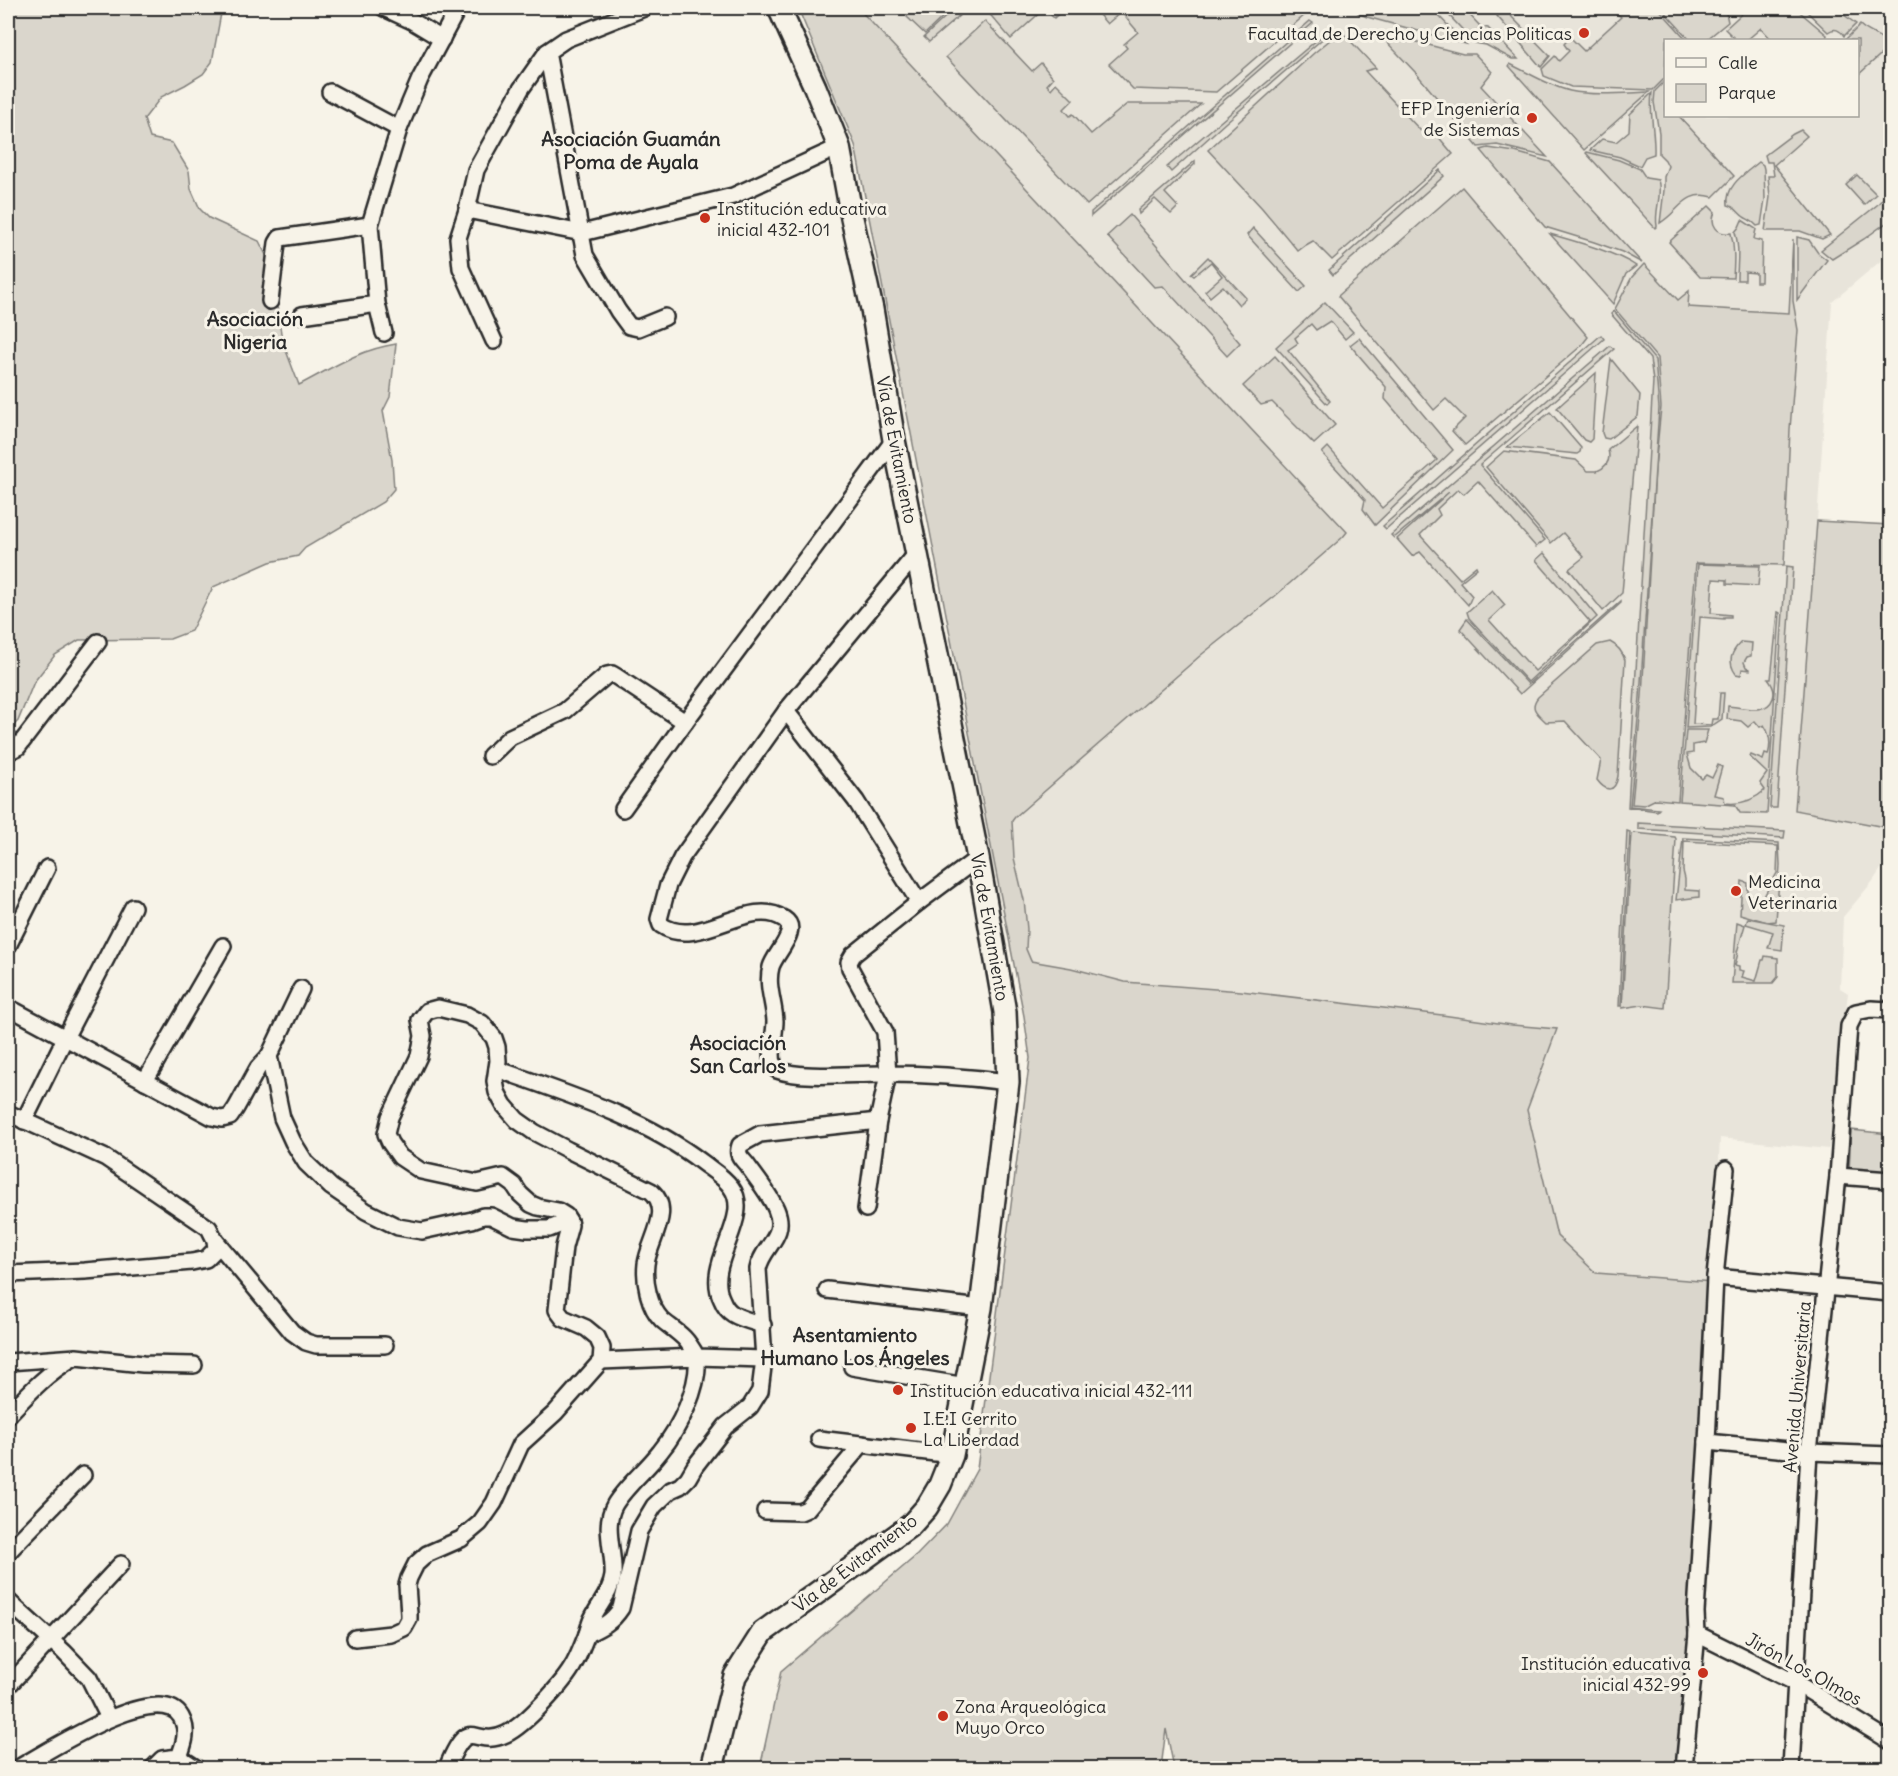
<svg xmlns="http://www.w3.org/2000/svg" width="1898" height="1776" viewBox="0 0 1898 1776" font-family="Delius,sans-serif">
<rect width="100%" height="100%" fill="#f7f3e8"/>
<filter id="ink" filterUnits="userSpaceOnUse"><feTurbulence type="fractalNoise" baseFrequency=".0167" numOctaves="2"/><feDisplacementMap in="SourceGraphic" scale="12" xChannelSelector="R" yChannelSelector="G"/><feConvolveMatrix kernelMatrix="1 2 1 2 8 2 1 2 1" color-interpolation-filters="sRGB"/></filter>
<g filter="url(#ink)">
<path fill="#e8e4da" fill-rule="evenodd" d="M798,8H1890V253L1832,302L1817,521L1890,525V855L1873,881L1843,917L1840,988L1848,993L1829,1149L1720,1138L1713,1282L1178,1768L1173,1763L1165,1727L804,1650L877,1590L917,1555L947,1524L977,1469L1030,1058L1024,1016L997,885L948,622L855,145ZM1666,40H1858V116H1666Z"/>
<g fill="#dad6cc" stroke="#82807c" stroke-width="1.5">
<path d="M8,8H222L212,62L203,74L185,85L161,97L144,119L150,138L172,143L189,171L191,189L200,209L209,218L259,241L271,265L282,340L299,385C332,368 358,350 396,344L390,397L383,411L392,460L394,489L383,502L305,548L298,556L270,562L213,587L191,631L170,639L79,640L55,655L34,682L18,721L8,731Z"/>
<polygon points="798,8 858,8 1347,532 1343,537 1274,597 1201,655 1015,817 1012,821 1014,858 1024,900 1027,929 1026,949 1031,961 1071,968 1125,982 1241,991 1442,1015 1512,1025 1557,1029 1527,1110 1557,1236 1596,1273 1713,1282 1679,1768 1178,1768 1173,1763 1166,1729 1161,1768 760,1768 781,1671 917,1555 947,1524 977,1469 1030,1058 1024,1016 855,145"/>
<polygon points="907,8 952,8 925,34 907,17 909,10"/>
<polygon points="955,8 968,8 929,42 924,37"/>
<polygon points="989,8 1065,8 1054,18 1044,9 1011,39 986,10"/>
<polygon points="1093,8 1313,8 1216,92 1133,89 1109,64 1127,48 1124,44 1138,32 1121,12 1107,24"/>
<polygon points="1355,8 1431,8 1466,44 1367,17 1358,13"/>
<polygon points="1442,8 1463,8 1481,27 1488,28 1518,59 1512,59 1486,45 1475,43"/>
<polygon points="1506,8 1514,8 1516,9 1510,15 1550,56 1541,67 1497,16"/>
<polygon points="1612,8 1658,8 1687,40 1666,40 1665,78 1653,90 1571,87 1544,76 1542,69 1555,56 1559,61 1569,51 1564,44 1570,37 1584,51 1621,17"/>
<polygon points="1661,8 1725,8 1728,22 1706,40 1690,40"/>
<polygon points="1748,8 1795,8 1827,35 1826,40 1772,40 1761,28 1747,40 1736,40 1725,29"/>
<path d="M1803,8H1835L1856,24L1844,36C1840,30 1835,27 1828,32Z"/>
<polygon points="985,21 1032,71 1041,63 1053,78 1047,85 1051,89 1056,83 1073,100 1064,109 1070,116 1073,114 1091,134 1127,104 1201,104 1087,205 946,57"/>
<polygon points="1310,21 1313,23 1091,216 1091,212"/>
<path d="M1860,25C1869,34 1884,36 1890,46L1858,75V40H1845Z"/>
<polygon points="1341,31 1376,68 1365,71 1421,131 1436,134 1453,154 1332,260 1313,241 1306,245 1298,251 1262,208 1208,150 1314,53"/>
<polygon points="1325,33 1327,35 1225,123 1171,172 1167,167"/>
<polygon points="1383,33 1463,54 1475,54 1492,72 1481,86 1547,157 1497,145 1478,147 1416,73 1380,35"/>
<path d="M1510,64C1529,73 1549,86 1570,91C1593,96 1625,93 1649,92L1584,150L1509,66Z"/>
<path d="M1665,81L1666,116H1679L1734,176L1713,197C1685,189 1680,211 1660,223L1664,190V177L1668,166L1665,160L1659,154V133L1654,102L1655,91Z"/>
<path d="M1652,93C1649,113 1655,133 1654,154L1645,157L1640,166L1620,157L1590,150L1602,139L1616,142L1629,131L1630,114Z"/>
<polygon points="1801,130 1807,136 1774,165 1830,235 1822,239 1800,231 1765,231 1770,197 1768,176 1774,176 1772,162 1767,162 1765,155 1793,134"/>
<polygon points="1488,148 1515,152 1550,162 1642,263 1622,252 1594,242 1545,227 1481,150"/>
<path d="M1587,152L1619,160L1640,169L1646,178L1658,180C1663,195 1654,210 1657,226L1655,228L1586,153Z"/>
<polygon points="1195,161 1195,164 1165,193 1178,207 1171,214 1155,199 1139,214 1138,210"/>
<path d="M1759,162L1763,165L1764,169L1765,199L1761,225L1757,226C1753,221 1749,220 1744,217C1738,213 1736,207 1728,205C1725,185 1746,173 1759,162Z"/>
<polygon points="1440,170 1444,176 1333,275 1329,270"/>
<polygon points="1857,175 1876,194 1864,205 1846,185"/>
<polygon points="1462,187 1588,337 1581,346 1465,445 1452,431 1465,418 1446,399 1434,410 1338,296"/>
<polygon points="1890,191 1890,220 1864,239 1832,259 1821,250 1877,205"/>
<path d="M1709,206L1715,212C1709,225 1718,235 1731,233C1735,248 1734,263 1733,278L1700,277L1669,242Z"/>
<polygon points="1130,215 1240,343 1227,356 1163,286 1154,287 1107,236"/>
<path d="M1742,220L1756,229L1754,239L1762,241L1761,282H1756V273L1745,272V280H1737C1737,263 1740,248 1735,232L1739,227Z"/>
<polygon points="1253,228 1306,286 1299,292 1247,235"/>
<path d="M1550,234C1574,241 1616,252 1636,266L1626,274L1613,304Z"/>
<polygon points="1797,237 1809,240 1818,253 1827,260 1797,300"/>
<polygon points="1793,239 1793,301 1798,330 1790,429 1784,565 1696,563 1678,801 1656,799 1644,805 1632,804 1642,696 1655,469 1661,407 1657,358 1615,309 1632,277 1644,264 1678,300 1689,291 1688,307 1789,313"/>
<polygon points="1208,257 1246,298 1239,305 1223,286 1210,297 1205,291 1222,276 1211,262 1194,276 1191,274"/>
<polygon points="1325,302 1353,332 1345,339 1330,321 1316,330 1311,324 1295,338 1298,343 1288,350 1330,401 1327,404 1276,347"/>
<polygon points="1614,311 1655,360 1659,408 1640,697 1630,806 1659,809 1657,811 1628,807 1653,381 1650,359 1611,314"/>
<polygon points="1601,335 1604,339 1386,529 1383,526"/>
<polygon points="1359,338 1453,450 1375,525 1363,509 1365,500 1322,453 1328,447 1382,508 1437,460 1385,399 1386,387 1350,345"/>
<polygon points="1610,346 1614,349 1480,465 1545,540 1536,547 1478,481 1464,494 1458,489 1437,509 1440,515 1420,535 1460,579 1476,566 1477,568 1460,582 1472,596 1468,605 1420,552 1412,556 1397,539 1449,492 1394,538 1391,535"/>
<polygon points="1275,356 1335,425 1314,444 1272,402 1261,405 1243,386"/>
<polygon points="1611,359 1640,395 1638,416 1609,439 1604,438 1602,433"/>
<polygon points="1596,373 1592,439 1589,442 1584,440 1557,408"/>
<polygon points="1550,412 1581,448 1580,452 1577,454 1507,447"/>
<path d="M1637,426L1622,593L1603,611L1569,569L1584,557L1563,533L1551,543L1486,467L1504,451L1576,460L1588,471H1597C1607,467 1611,460 1608,450Z"/>
<polygon points="1817,521 1890,525 1890,828 1795,810"/>
<polygon points="1544,553 1597,617 1528,682 1469,618 1467,612 1492,590 1505,605 1489,620 1535,671 1590,622 1536,560"/>
<polygon points="1698,564 1760,566 1758,586 1727,584 1727,580 1713,579 1711,613 1731,615 1731,617 1724,617 1724,619 1700,617 1693,724 1711,725 1712,719 1718,719 1720,693 1724,693 1722,719 1710,727 1686,728"/>
<polygon points="1786,566 1793,567 1777,808 1770,808"/>
<polygon points="1621,601 1621,603 1520,694 1460,629 1467,619 1528,684"/>
<path d="M1778,612L1780,613L1767,814L1740,813L1735,805L1680,801L1686,730H1708L1704,743L1693,745V753L1687,754L1691,768L1702,779L1706,775L1712,778L1718,765L1722,767L1714,795L1724,797L1725,803C1741,805 1753,801 1765,790L1760,783L1767,773L1750,757L1751,755L1763,760L1765,754L1768,755C1771,745 1770,734 1764,725L1760,727L1755,721L1748,727L1741,721L1727,719L1728,706C1742,707 1767,716 1773,698C1776,690 1772,684 1768,679H1771Z"/>
<path d="M1610,642C1618,646 1622,651 1625,660L1618,776C1615,793 1606,792 1597,780L1601,760L1565,721L1546,722C1537,713 1529,708 1538,697L1597,645Z"/>
<path d="M1741,642L1752,643L1751,656L1747,657L1744,662L1746,667L1750,669V670L1742,669L1741,675L1736,674C1727,662 1731,652 1741,642Z"/>
<polygon points="1638,823 1785,831 1784,838 1638,829"/>
<polygon points="1627,831 1630,832 1621,1006 1619,1006"/>
<polygon points="1634,833 1675,837 1676,839 1665,1008 1642,1005 1622,1008 1631,849 1632,834"/>
<polygon points="1683,838 1779,843 1780,865 1776,921 1767,922 1740,914 1742,881 1748,883 1748,895 1763,898 1777,873 1778,846 1684,841 1683,871 1685,879 1685,890 1699,891 1699,897 1676,900"/>
<polygon points="1748,918 1784,925 1782,950 1768,948 1773,932 1746,924"/>
<polygon points="1737,922 1745,925 1737,952 1738,953 1735,965 1739,966 1739,970 1744,971 1742,977 1756,981 1762,960 1764,960 1765,956 1778,958 1778,977 1773,983 1732,983"/>
<polygon points="1851,1130 1890,1134 1890,1176 1849,1173"/>
</g>
<g fill="none" stroke-linecap="round" stroke-linejoin="round">
<defs>
<g id="minor">
<polyline points="384,8 412,21 442,39"/>
<polyline points="547,52 585,255 618,311 629,326 638,328 665,317"/>
<polyline points="330,92 399,129"/>
<polyline points="467,210 582,233 733,196 839,147"/>
<polyline points="270,301 277,243 280,238 370,225"/>
<polyline points="302,315 377,304"/>
<polyline points="384,333 377,304 370,225 399,129 420,79 458,8"/>
<polyline points="494,341 461,268 458,238 467,210 476,170 521,89 547,52 566,39 644,8"/>
<path d="M917,553L786,711L682,857L668,885L659,919L661,925C699,951 749,895 784,919C801,930 775,953 771,967C766,985 774,1002 775,1021C775,1032 770,1053 773,1062C773,1065 775,1068 777,1070C804,1080 857,1073 888,1074C928,1074 968,1077 1008,1082"/>
<polyline points="786,711 856,801 919,902"/>
<polyline points="8,752 18,747 98,642"/>
<polyline points="490,756 510,737 565,711 607,675 612,674 617,677 685,722"/>
<polyline points="623,809 685,722 894,440"/>
<polyline points="8,946 47,868"/>
<polyline points="301,989 269,1056 282,1118 293,1142 306,1163 331,1187 366,1211 398,1227 422,1231 472,1220 483,1216 491,1216 513,1227 527,1229 549,1229 569,1221"/>
<polyline points="8,1007 212,1117 222,1119 230,1117 236,1108 258,1068 269,1056"/>
<path d="M497,1069C567,1094 643,1117 703,1163C712,1170 724,1177 731,1187C754,1218 703,1263 722,1300C724,1305 728,1311 733,1314C741,1319 753,1322 763,1325"/>
<polyline points="145,1081 223,946"/>
<polyline points="8,1113 106,1158 209,1228 215,1240 216,1249 206,1259 192,1262 85,1271 8,1274"/>
<polyline points="24,1121 65,1038 133,907"/>
<polyline points="1838,1176 1890,1180"/>
<polyline points="866,1209 878,1121 888,1074 885,1032 850,968 849,962 853,955 919,902 978,858"/>
<polyline points="215,1240 292,1332 306,1342 316,1345 385,1345"/>
<polyline points="1715,1277 1890,1293"/>
<polyline points="827,1290 981,1308"/>
<polyline points="8,1362 76,1357 143,1364 194,1365"/>
<polyline points="852,1367 966,1386"/>
<path d="M8,1415C28,1394 47,1373 73,1358"/>
<polyline points="819,1439 952,1455"/>
<polyline points="1707,1442 1809,1452 1890,1455"/>
<polyline points="765,1511 800,1512 807,1509 862,1444"/>
<polyline points="8,1552 83,1475"/>
<polyline points="8,1601 64,1652 89,1678 109,1718"/>
<path d="M587,1634C589,1628 590,1622 593,1617C600,1603 611,1592 613,1576C615,1553 602,1526 615,1504C627,1485 646,1470 660,1452C679,1429 700,1387 697,1357L601,1361"/>
<polyline points="1697,1634 1796,1683 1890,1741"/>
<path d="M355,1638L391,1634L404,1628L409,1619V1614L407,1585L409,1578L416,1564L427,1554L461,1539L480,1523L494,1503L521,1444L555,1413L601,1361L602,1348L597,1337L586,1328L563,1318L557,1310L564,1247L570,1225L569,1221L566,1216L558,1211L538,1207L531,1204L520,1194L514,1185L503,1177L477,1183L421,1171L400,1157L390,1143L386,1134L390,1117L419,1056L423,1036L420,1020L427,1011L438,1008L467,1015L482,1023L494,1038L497,1047L498,1061L495,1081L497,1092L504,1105L517,1120L534,1132L568,1150L651,1191C674,1210 649,1240 646,1264C644,1282 649,1307 662,1320C669,1326 677,1331 684,1338C689,1343 693,1350 697,1357L764,1359"/>
<polyline points="8,1686 121,1564"/>
<polyline points="179,1757 196,1768"/>
<path d="M18,1768C44,1754 159,1678 181,1717C189,1731 184,1744 179,1757L162,1759L153,1768"/>
<path d="M447,1768C470,1711 473,1750 506,1734C525,1725 564,1683 574,1664C579,1655 583,1644 587,1634C602,1627 612,1622 621,1608L639,1531L654,1506L671,1490L680,1486L688,1478L695,1466L726,1426L750,1407L760,1391L764,1359L758,1269C762,1246 788,1237 776,1209C769,1193 757,1179 747,1165C745,1162 740,1158 739,1154C738,1150 739,1149 740,1145L760,1134L878,1121"/>
<polyline points="1684,1768 1697,1634 1696,1612 1707,1442 1715,1277 1726,1169"/>
<polyline points="1791,1768 1809,1452 1838,1176 1849,1026 1856,1012 1871,1009 1890,1010"/>
</g>
<polyline id="highway" points="712,1768 735,1676 763,1632 911,1525 927,1507 940,1485 952,1455 981,1308 1008,1082 1005,1012 978,858 894,440 872,309 852,218 839,147 815,87 779,8"/>
</defs>
<use href="#minor" stroke="#2b2b2b" stroke-width="20"/>
<use href="#highway" stroke="#2b2b2b" stroke-width="26"/>
<use href="#minor" stroke="#f7f3e8" stroke-width="15"/>
<use href="#highway" stroke="#f7f3e8" stroke-width="21"/>
</g>
</g>
<g fill="#c8321e" stroke="#f7f3e8" stroke-width="2">
<circle cx="1584" cy="33" r="6"/>
<circle cx="1532" cy="118" r="6"/>
<circle cx="705" cy="218" r="6"/>
<circle cx="1736" cy="891" r="6"/>
<circle cx="898" cy="1390" r="6"/>
<circle cx="911" cy="1428" r="6"/>
<circle cx="1703" cy="1673" r="6"/>
<circle cx="943" cy="1716" r="6"/>
</g>
<g text-anchor="middle" dominant-baseline="central" stroke-width="6" stroke-linejoin="round" paint-order="stroke">
<g font-size="18" fill="#2b2b2b" stroke="#f7f3e8" text-anchor="start">
<text x="1572" y="33" text-anchor="end">Facultad de Derecho y Ciencias Politicas</text>
<text x="1520" y="108" text-anchor="end">EFP Ingeniería<tspan x="1520" dy="21">de Sistemas</tspan></text>
<text x="717" y="208">Institución educativa<tspan x="717" dy="21">inicial 432-101</tspan></text>
<text x="1748" y="881">Medicina<tspan x="1748" dy="21">Veterinaria</tspan></text>
<text x="910" y="1390">Institución educativa inicial 432-111</text>
<text x="923" y="1418">I.E.I Cerrito<tspan x="923" dy="21">La Liberdad</tspan></text>
<text x="1691" y="1663" text-anchor="end">Institución educativa<tspan x="1691" dy="21">inicial 432-99</tspan></text>
<text x="955" y="1706">Zona Arqueológica<tspan x="955" dy="21">Muyo Orco</tspan></text>
</g>
<g font-size="18" fill="#2b2b2b" stroke="#f7f3e8">
<text transform="translate(897 450) rotate(79)">Vía de Evitamiento</text>
<text transform="translate(990 927) rotate(80)">Vía de Evitamiento</text>
<text transform="translate(1797 1387) rotate(-85)">Avenida Universitaria</text>
<text transform="translate(855 1563) rotate(-37)">Vía de Evitamiento</text>
<text transform="translate(1804 1669) rotate(29)">Jirón Los Olmos</text>
</g>
<g font-size="20" font-weight="bold" fill="#2b2b2b" stroke="#f7f3e8">
<text x="631" y="138">Asociación Guamán<tspan x="631" dy="23">Poma de Ayala</tspan></text>
<text x="255" y="318">Asociación<tspan x="255" dy="23">Nigeria</tspan></text>
<text x="738" y="1042">Asociación<tspan x="738" dy="23">San Carlos</tspan></text>
<text x="855" y="1334">Asentamiento<tspan x="855" dy="23">Humano Los Ángeles</tspan></text>
</g>
</g>
<rect width="1898" height="1776" fill="none" stroke="#f7f3e8" stroke-width="30"/>
<rect x="15" y="15" width="1868" height="1746" fill="none" stroke="#2b2b2b" stroke-width="2" filter="url(#ink)"/>
<rect x="1664" y="39" width="195" height="78" fill="#f7f3e8" stroke="#a5a39c" stroke-width="1.5"/>
<rect x="1676" y="58" width="30" height="9" fill="#f7f3e8" stroke="#a5a39c" stroke-width="1.5"/>
<text x="1718" y="69" font-size="18" fill="#2b2b2b">Calle</text>
<rect x="1676" y="84" width="30" height="18" fill="#dad6cc" stroke="#a5a39c" stroke-width="1.5"/>
<text x="1718" y="99" font-size="18" fill="#2b2b2b">Parque</text>
</svg>
